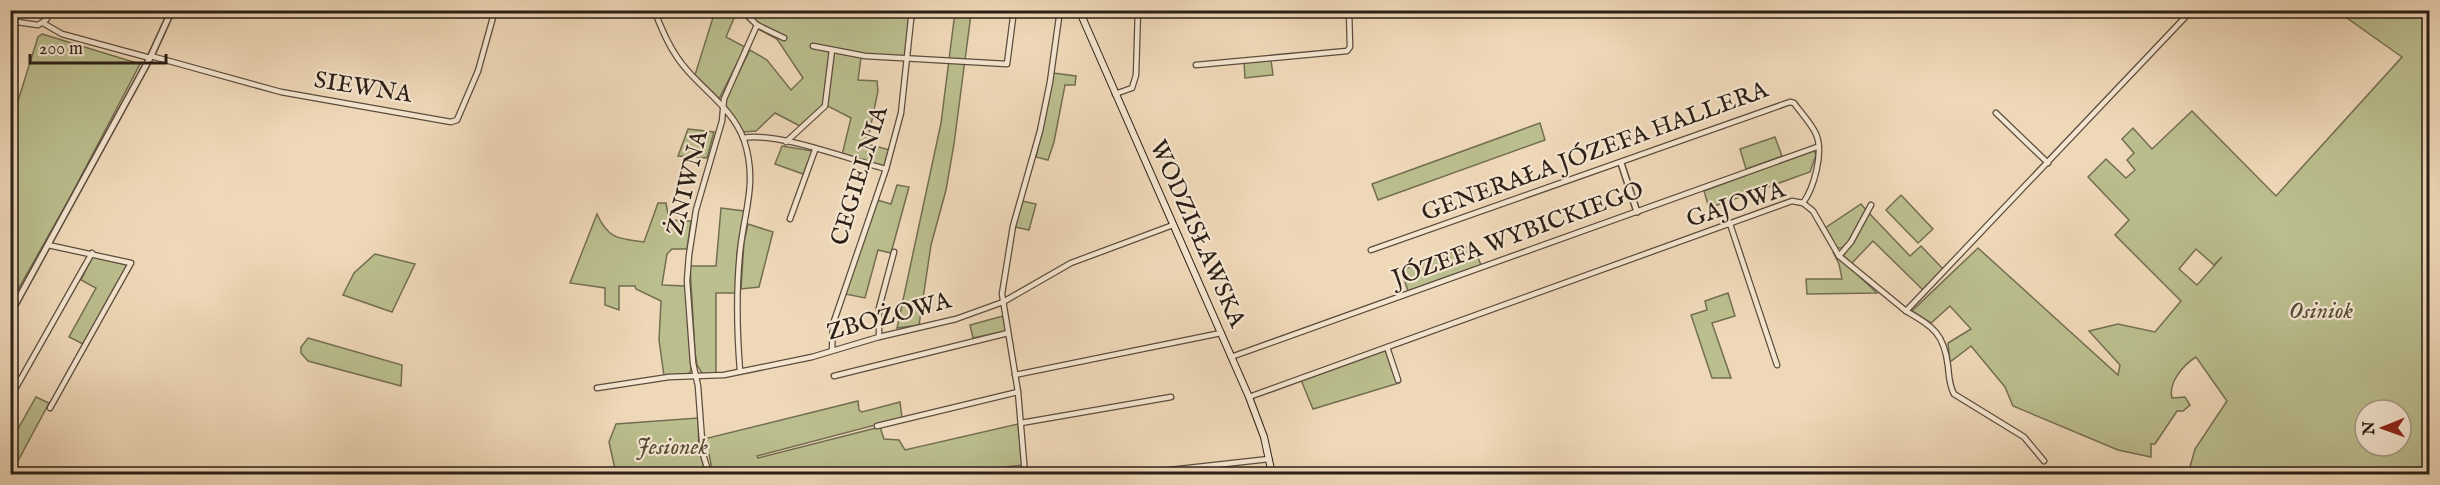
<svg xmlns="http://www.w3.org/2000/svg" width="2440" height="485" viewBox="0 0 2440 485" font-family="'IM FELL English',serif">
<rect width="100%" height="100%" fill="#efd8b8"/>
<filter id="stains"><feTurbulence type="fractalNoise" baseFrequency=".00333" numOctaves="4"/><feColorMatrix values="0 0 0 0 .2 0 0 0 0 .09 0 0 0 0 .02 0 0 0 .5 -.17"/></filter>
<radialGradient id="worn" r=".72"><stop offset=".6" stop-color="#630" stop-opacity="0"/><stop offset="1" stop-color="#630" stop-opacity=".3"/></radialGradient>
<g fill="#bbbe8e" stroke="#736e52" stroke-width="1.5" fill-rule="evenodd">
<polygon points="715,11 737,11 726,37 745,47 719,99 695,75"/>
<polygon points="738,11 910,11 904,60 861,58 858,80 877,81 878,91 867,144 890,150 884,167 842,155 851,118 826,105 820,108 800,126 775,113 756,131 743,132 726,106 726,98 750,50 767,60 791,90 803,78 777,39 758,29"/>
<path d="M2337,11H2429V474H2188L2195,449L2227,401L2196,357C2183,365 2168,383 2172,398L2185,397L2190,405L2183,411H2177L2155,444H2151V457L2118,450L2013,406L2005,387L1971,346L1950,362L1948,343L1971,329L1950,306L1931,323L1912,311L1978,248L2118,375L2120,365L2089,331L2118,324L2155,332L2181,301L2115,235L2129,220L2088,177L2106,159L2126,178L2135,170L2127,160L2134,153L2122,139L2133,128L2152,149L2192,111L2276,196L2402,57ZM2196,249L2214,265L2222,257L2197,285L2179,269ZM2365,410H2401V446H2365Z"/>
<polygon points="955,12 971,14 954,144 946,190 931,245 919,325 897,328 941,123"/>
<polygon points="42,34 140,64 68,201 11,302 11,123 38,37"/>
<polygon points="1271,60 1273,75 1245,78 1244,62"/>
<polygon points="1053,73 1076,76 1075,85 1065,85 1054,142 1048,160 1036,157"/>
<polygon points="1540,123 1545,140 1378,200 1372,184"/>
<polygon points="688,129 714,132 707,158 678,156"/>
<polygon points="1775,137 1782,156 1746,169 1740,149"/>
<polygon points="782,146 813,151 803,174 775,164"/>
<polygon points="1814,150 1816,155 1810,172 1709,208 1704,191"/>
<polygon points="897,185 909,187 891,253 878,250 865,298 845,294 877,200 891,204"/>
<polygon points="1901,195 1933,229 1918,243 1886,210"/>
<polygon points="1022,201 1036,204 1029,230 1015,227"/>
<path d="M658,203H666L669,220L691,221L687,249H672L667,254L662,285L686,286L691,371L688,374L664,376L659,340L661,301L636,289L635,286H619V310L605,305V288L570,283L597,214C608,239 619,239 644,242Z"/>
<polygon points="1861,204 1866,210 1850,240 1842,248 1835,248 1825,228"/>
<polygon points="721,208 744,211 737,253 737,293 716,293 716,373 703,375 697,365 695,352 690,266 716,266"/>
<polygon points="1869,213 1910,256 1921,246 1944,270 1923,290 1873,241 1852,263 1858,270 1843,255 1854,242"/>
<polygon points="748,224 773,232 759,287 741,289 744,242"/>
<polygon points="1473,245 1481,265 1408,291 1401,270"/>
<polygon points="1833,252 1877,293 1807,294 1806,279 1842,279 1839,264"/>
<polygon points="375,254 415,264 392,312 343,295 354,273"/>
<polygon points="92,257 129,263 83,344 69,337 96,288 81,280"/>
<polygon points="1728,293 1735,316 1712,323 1731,378 1712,378 1691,315 1707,310 1705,301"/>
<polygon points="1003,316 1006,331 973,338 970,325"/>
<polygon points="308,338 402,365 401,386 308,361 301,353 301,347"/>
<polygon points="1385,350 1396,381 1399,383 1313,409 1301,380"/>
<polygon points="36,397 49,403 11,474 11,432 15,434"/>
<polygon points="858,401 859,410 862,412 900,402 902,418 757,456 758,458 880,427 884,439 899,440 905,450 1018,424 1022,465 948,474 713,474 709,454 705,453 704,439"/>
<polygon points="698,418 699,450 706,474 608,474 615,469 609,442 616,424"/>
</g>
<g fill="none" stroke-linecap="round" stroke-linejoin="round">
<defs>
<g id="minor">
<path d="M654,10C663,32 671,52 687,70C707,93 733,110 744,140C758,183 744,211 740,252C736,291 737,333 740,371"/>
<polyline points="742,10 757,25 784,38"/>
<polyline points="10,21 38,25 46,20 52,10"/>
<polyline points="43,23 62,34 150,58"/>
<polyline points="813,46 865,56 1007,64 1014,10"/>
<polyline points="151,56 281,92 451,122 457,120 478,71 495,10"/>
<polyline points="1196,65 1347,51 1350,47 1349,10"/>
<polyline points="1115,94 1132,88 1136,75 1138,10"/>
<polyline points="1996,113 2048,163"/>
<path d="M743,138C775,131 851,160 886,169"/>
<polyline points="786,142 825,106 832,50"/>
<polyline points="790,219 815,150"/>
<polyline points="1730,224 1777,365"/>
<polyline points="48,245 131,263 50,408"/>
<path d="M1371,250L1790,102L1794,103C1801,113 1811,123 1816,134C1824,152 1814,188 1803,203"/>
<polyline points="1839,256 1851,242 1871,205"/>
<path d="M1906,311C1933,327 1944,333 1948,366C1949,376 1949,385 1954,394L2024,437L2044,461"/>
<polyline points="879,337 879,308 894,252"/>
<polyline points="1387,347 1398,380"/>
<polyline points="832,350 833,324 886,169 901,113 912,10"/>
<polyline points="1231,357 1817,147"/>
<polyline points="1015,375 1221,333"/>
<polyline points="834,376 1008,333"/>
<polyline points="597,388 669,377 724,375 812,357 879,337 956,319 1003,302 1071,263 1173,225"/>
<polyline points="1249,397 1792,201 1803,203 1813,211 1839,256 1906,311 2192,10"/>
<polyline points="10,398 92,253"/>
<polyline points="1021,423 1171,397"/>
<polyline points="877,426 1018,392"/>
<polyline points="709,474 703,454 698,386 693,363 687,281 689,255 696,210 722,121 724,99 757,25"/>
<polyline points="1025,474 1018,392 1002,294 1013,226 1040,131 1050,82 1060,10"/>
<polyline points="1134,474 1269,459"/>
</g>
<g id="tertiary">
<polyline points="1621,163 1637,212"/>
<polyline points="10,314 150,58 172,10"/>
</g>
<polyline id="secondary" points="1079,10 1249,397 1264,437 1272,474"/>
</defs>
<use href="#minor" stroke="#5c4d3e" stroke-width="7"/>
<use href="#tertiary" stroke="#5c4d3e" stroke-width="8"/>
<use href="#secondary" stroke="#2b1f16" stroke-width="8"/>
<use href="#minor" stroke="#f5e6d1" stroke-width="4.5"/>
<use href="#tertiary" stroke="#f5e6d1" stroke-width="5"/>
<use href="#secondary" stroke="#f5e6d1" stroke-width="6"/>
</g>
<g text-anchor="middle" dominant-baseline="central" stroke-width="4.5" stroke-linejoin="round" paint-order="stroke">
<g font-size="24" fill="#2b1f16" stroke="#f5e6d1">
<text transform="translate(363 88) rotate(9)">SIEWNA</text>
<text transform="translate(1595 152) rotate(-20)">GENERAŁA JÓZEFA HALLERA</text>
<text transform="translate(860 176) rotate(-73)">CEGIELNIA</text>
<text transform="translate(688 183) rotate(-76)">ŻNIWNA</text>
<text transform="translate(1736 205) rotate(-18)">GAJOWA</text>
<text transform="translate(1197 234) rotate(66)">WODZISŁAWSKA</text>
<text transform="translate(1518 235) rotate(-20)">JÓZEFA WYBICKIEGO</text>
<text transform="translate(889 317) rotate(-15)">ZBOŻOWA</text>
</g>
<g font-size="24" font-style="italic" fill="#564f3a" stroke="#f5e6d1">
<text x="2321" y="311">Osiniok</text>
<text x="672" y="447">Jesionek</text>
</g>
</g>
<rect width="2440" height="485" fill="none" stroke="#efd8b8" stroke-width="36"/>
<rect x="12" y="12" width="2416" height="461" fill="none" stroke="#2b1f16" stroke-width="3"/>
<rect x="18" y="18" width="2404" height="449" fill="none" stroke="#2b1f16" stroke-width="1.5"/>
<g transform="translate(2383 428) rotate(269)"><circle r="28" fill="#f5e6d1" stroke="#a49686" stroke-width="1.5"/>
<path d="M0-4.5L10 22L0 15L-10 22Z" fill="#8f2418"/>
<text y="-9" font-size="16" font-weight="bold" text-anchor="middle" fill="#2b1f16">N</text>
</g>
<path d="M30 54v9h136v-9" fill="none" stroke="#2b1f16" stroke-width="3"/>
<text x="39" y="54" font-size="18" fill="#2b1f16" stroke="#f5e6d1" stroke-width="4.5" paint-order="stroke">200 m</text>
<rect width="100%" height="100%" filter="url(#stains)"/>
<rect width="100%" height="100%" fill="url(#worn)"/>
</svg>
